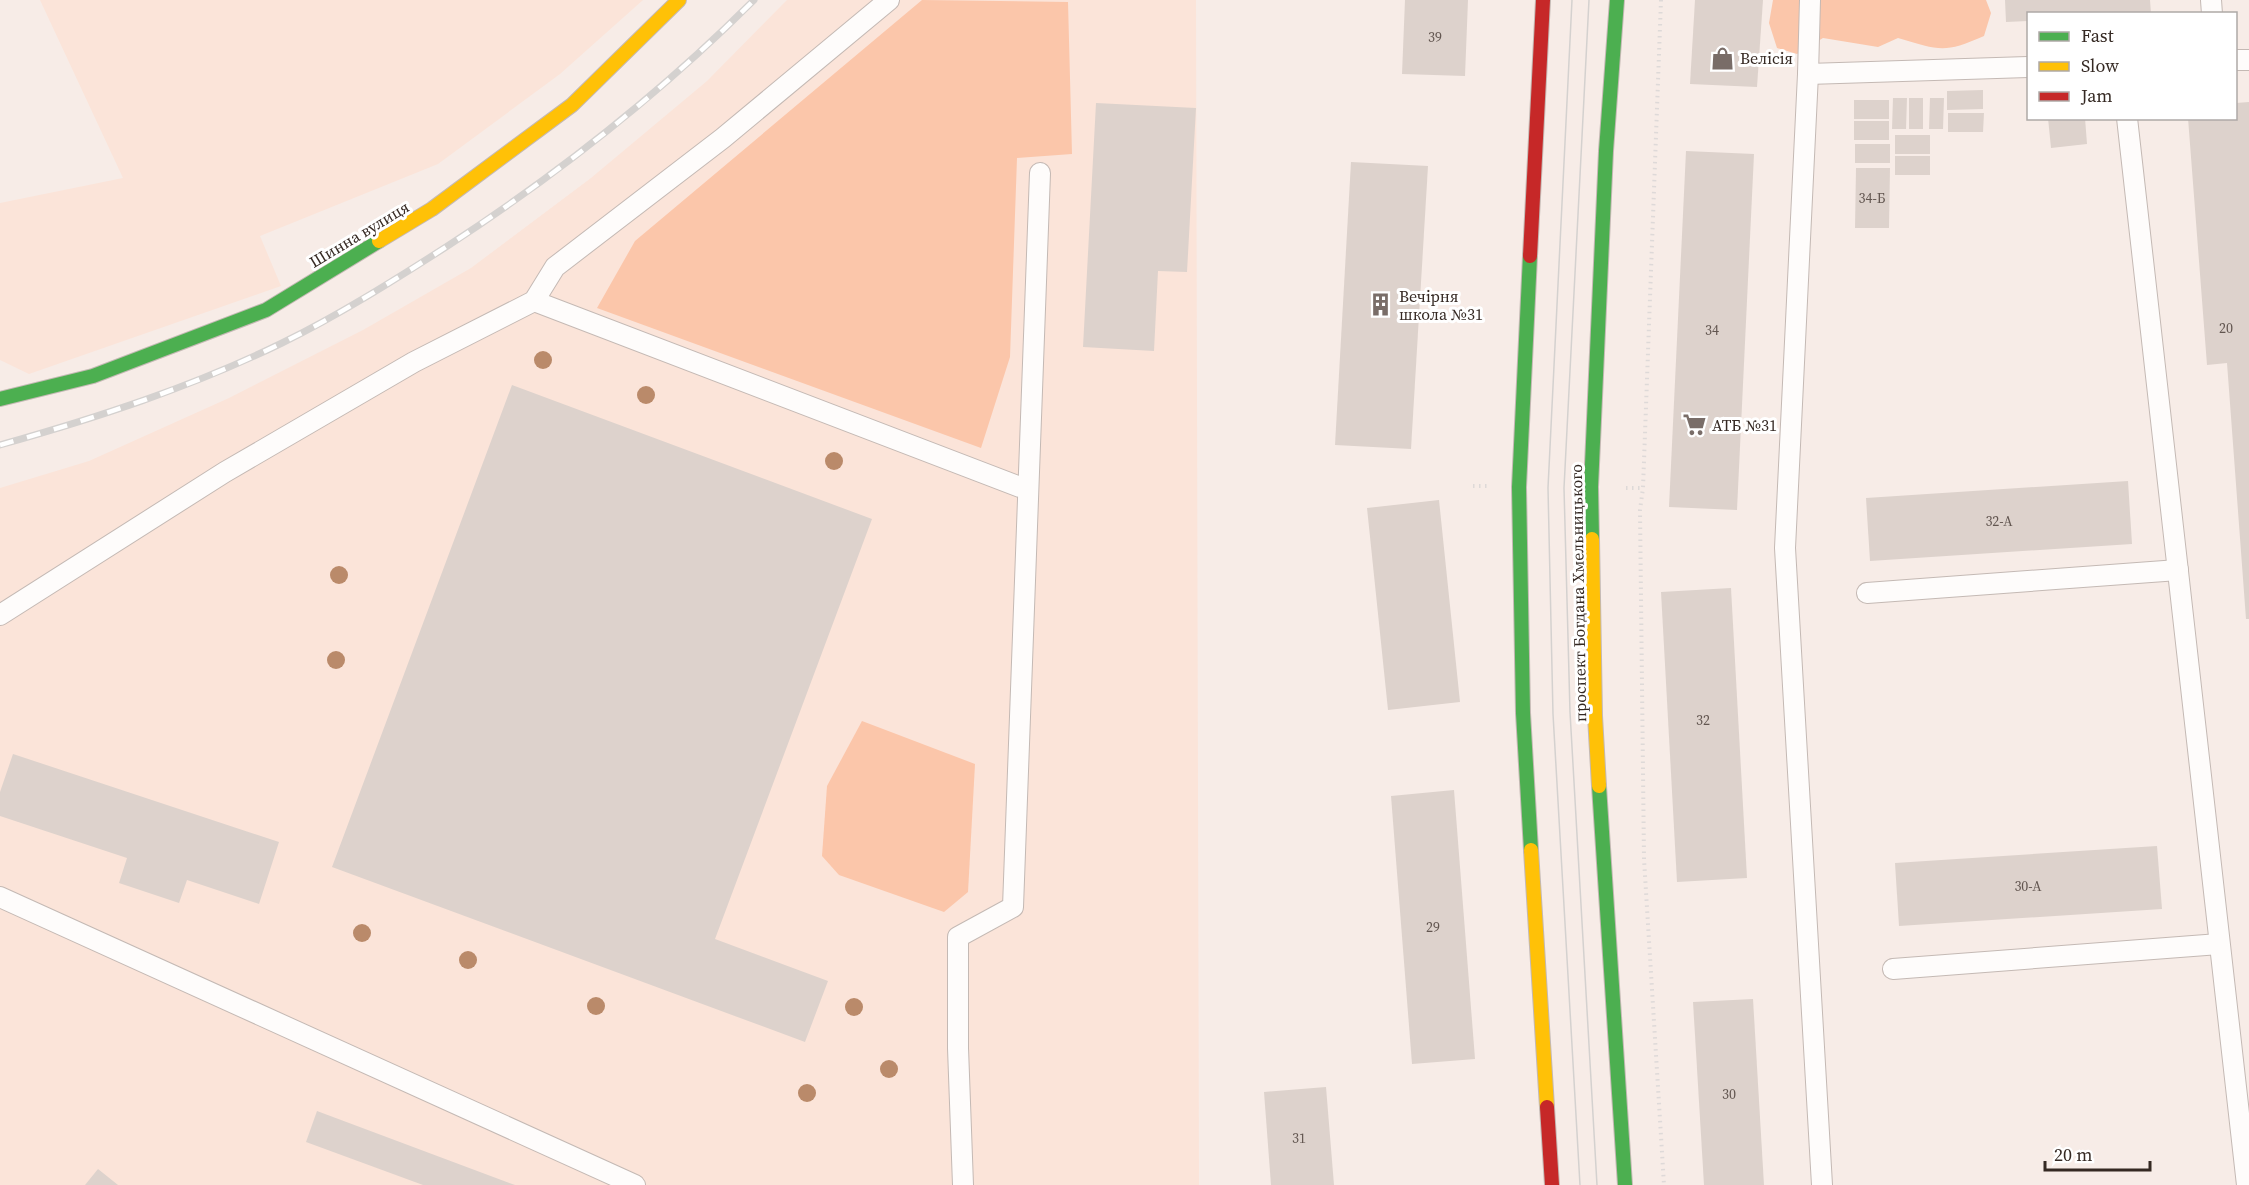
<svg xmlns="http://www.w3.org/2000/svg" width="2249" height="1185" viewBox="0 0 2249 1185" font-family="'Source Serif 4',serif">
<rect width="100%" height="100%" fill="#f7ece7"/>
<g fill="#fbe4d9">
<polygon points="40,0 643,0 560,74 438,164 260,236 281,286 29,374 0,360 0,203 123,178"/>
<polygon points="787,0 1196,0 1199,1185 0,1185 0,488 89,461 229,398 363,330 471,268 591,178 707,81"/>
</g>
<g fill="#fbc6aa">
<polygon points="922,0 1068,2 1072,154 1017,158 1010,357 981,448 597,308 635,241"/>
<path d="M1773,0H1986L1991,13L1984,36C1943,54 1940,50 1898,38L1878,47L1823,38L1797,54L1777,48L1769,23Z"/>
<polygon points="862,721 975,764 968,892 944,912 839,875 822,856 827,786"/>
</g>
<g fill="#ddd2cc">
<polygon points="1405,0 1468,0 1465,76 1402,74"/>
<polygon points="1695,0 1763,0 1757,87 1690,84"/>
<polygon points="2005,0 2150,0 2151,14 2028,14 2028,21 2006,22"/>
<polygon points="1983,90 1983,109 1947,110 1947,91"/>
<polygon points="1893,98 1907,98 1906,129 1892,129"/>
<rect x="1909" y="98" width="14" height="31"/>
<polygon points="1930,98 1944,98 1943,129 1929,129"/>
<rect x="1854" y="100" width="35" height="19"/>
<polygon points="2249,102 2249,619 2246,619 2227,363 2207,365 2188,118 2236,118 2236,103"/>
<polygon points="1096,103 1196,108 1187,272 1158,271 1154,351 1083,347"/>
<polygon points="1948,113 1984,113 1983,132 1948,132"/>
<polygon points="2048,118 2085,118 2087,144 2051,148"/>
<rect x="1854" y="121" width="35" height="19"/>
<rect x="1895" y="135" width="35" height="19"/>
<rect x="1855" y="144" width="35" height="19"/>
<polygon points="1686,151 1754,154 1737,510 1669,507"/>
<rect x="1895" y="156" width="35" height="19"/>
<polygon points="1351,162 1428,166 1411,449 1335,445"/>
<polygon points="1856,168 1890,168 1889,228 1855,228"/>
<polygon points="512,385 872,519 715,939 828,981 805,1042 332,867"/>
<polygon points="2128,481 2132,544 1870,561 1866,498"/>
<polygon points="1439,500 1460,702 1388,710 1367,508"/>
<polygon points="1731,588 1747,878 1677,882 1661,592"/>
<polygon points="13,754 279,842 259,904 187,880 179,903 119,883 127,858 0,816 0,792"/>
<polygon points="1454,790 1475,1059 1412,1064 1391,796"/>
<polygon points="2157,846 2162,909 1899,926 1895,863"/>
<polygon points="1753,999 1764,1185 1704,1185 1693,1002"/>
<polygon points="1326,1087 1334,1185 1271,1185 1264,1092"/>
<polygon points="317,1111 515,1185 423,1185 306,1142"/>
<polygon points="98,1169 118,1185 85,1185"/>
</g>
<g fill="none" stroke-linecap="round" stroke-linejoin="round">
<defs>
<g id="lane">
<polyline points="1810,0 1808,74 1785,548 1822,1185"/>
<polyline points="2211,0 2212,14"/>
<polyline points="2236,60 2249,60"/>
<polyline points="1808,74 2028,67"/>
<polyline points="2127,118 2247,1185"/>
<polyline points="534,301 1028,490"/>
<polyline points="1867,593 2178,570"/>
<polyline points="0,615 225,472 414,362 534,301 555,267 723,138 889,0"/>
<polyline points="0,897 635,1185"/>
<polyline points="1893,969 2219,944"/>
<polyline points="963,1185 958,1048 958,937 1013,907 1040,173"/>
</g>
<g id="fast">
<polyline points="1530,256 1519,487 1523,713 1531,850"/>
<polyline points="0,399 93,376 266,310 379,241"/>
<polyline points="1592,539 1591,487 1606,151 1617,0"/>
<polyline points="1599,786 1625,1185"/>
</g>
<g id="slow">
<polyline points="379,241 432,209 572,105 679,0"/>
<polyline points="1592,539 1595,716 1599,786"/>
<polyline points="1531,850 1547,1107"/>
</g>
<g id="jam">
<polyline points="1530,256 1543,0"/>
<polyline points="1547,1107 1552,1185"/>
</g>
</defs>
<use href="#lane" stroke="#c4b9b4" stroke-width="22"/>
<use href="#fast" stroke="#c4b9b4" stroke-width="16"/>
<use href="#slow" stroke="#c4b9b4" stroke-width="16"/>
<use href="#jam" stroke="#c4b9b4" stroke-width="16"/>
<g stroke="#ded9d8" stroke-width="4" stroke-dasharray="1.5 4.5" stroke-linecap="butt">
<polyline points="1661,0 1643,488 1640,510 1644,859 1664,1185"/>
<polyline points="1473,486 1487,486"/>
<polyline points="1626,488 1643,488"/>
</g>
<use href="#lane" stroke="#fefcfb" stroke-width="20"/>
<use href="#fast" stroke="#4caf50" stroke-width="14"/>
<use href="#slow" stroke="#ffc107" stroke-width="14"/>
<use href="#jam" stroke="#c62828" stroke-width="14"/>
<g stroke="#d4d1cf" stroke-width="1.5">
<polyline points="1572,0 1548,488 1553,714 1580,1185"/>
<polyline points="1589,0 1564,488 1570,712 1597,1185"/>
</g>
<defs>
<path id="rail" d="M0,445C96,418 192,387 282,343C339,315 393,281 446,247C558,174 660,94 754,0"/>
</defs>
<use href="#rail" stroke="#d4d1cf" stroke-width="7"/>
<use href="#rail" stroke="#fff" stroke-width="4.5" stroke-dasharray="14" stroke-linecap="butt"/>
</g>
<g fill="#ba8a6a">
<circle cx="543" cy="360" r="9"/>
<circle cx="646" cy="395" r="9"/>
<circle cx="834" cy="461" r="9"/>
<circle cx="339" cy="575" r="9"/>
<circle cx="336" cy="660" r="9"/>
<circle cx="362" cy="933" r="9"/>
<circle cx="468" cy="960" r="9"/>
<circle cx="596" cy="1006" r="9"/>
<circle cx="854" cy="1007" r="9"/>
<circle cx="889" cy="1069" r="9"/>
<circle cx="807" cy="1093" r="9"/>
</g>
<defs>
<symbol id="shop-bare" viewBox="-9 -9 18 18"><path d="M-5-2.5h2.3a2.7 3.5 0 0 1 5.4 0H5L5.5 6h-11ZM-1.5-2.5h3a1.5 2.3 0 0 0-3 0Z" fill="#796d68" stroke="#fff" stroke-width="2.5" paint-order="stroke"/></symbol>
<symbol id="building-bare" viewBox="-9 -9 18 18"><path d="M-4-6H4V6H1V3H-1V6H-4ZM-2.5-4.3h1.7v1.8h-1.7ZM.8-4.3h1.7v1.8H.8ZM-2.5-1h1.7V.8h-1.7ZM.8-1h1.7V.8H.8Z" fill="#796d68" stroke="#fff" stroke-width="2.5" paint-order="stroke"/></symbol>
<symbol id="supermarket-bare" viewBox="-9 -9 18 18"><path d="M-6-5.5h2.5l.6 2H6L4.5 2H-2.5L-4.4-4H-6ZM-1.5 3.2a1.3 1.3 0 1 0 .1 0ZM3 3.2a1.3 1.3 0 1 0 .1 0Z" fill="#796d68" stroke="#fff" stroke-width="2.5" paint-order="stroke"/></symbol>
</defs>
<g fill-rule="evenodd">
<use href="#shop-bare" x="1706" y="42" width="33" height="33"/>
<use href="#building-bare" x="1364" y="288" width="33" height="33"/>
<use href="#supermarket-bare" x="1678" y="408" width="33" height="33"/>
</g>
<g text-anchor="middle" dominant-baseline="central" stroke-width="6" stroke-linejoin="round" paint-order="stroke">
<g font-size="14" fill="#625650">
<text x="1435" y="37">39</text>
<text x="1872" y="198">34-Б</text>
<text x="2226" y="328">20</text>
<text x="1712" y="330">34</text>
<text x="1999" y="521">32-А</text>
<text x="1703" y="720">32</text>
<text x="2028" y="886">30-А</text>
<text x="1433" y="927">29</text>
<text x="1729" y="1094">30</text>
<text x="1299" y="1138">31</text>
</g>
<g font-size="16" fill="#352923" stroke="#fff" text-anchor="start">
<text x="1740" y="58">Велісія</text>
<text x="1399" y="296">Вечірня<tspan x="1399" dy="18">школа №31</tspan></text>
<text x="1712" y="425">АТБ №31</text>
</g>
<g font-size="16" fill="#352923" stroke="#fff">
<text transform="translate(359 234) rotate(-31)">Шинна вулиця</text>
<text transform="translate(1578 593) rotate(-91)">проспект Богдана Хмельницького</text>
</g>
</g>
<rect x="2027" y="12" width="210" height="108" fill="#ffffff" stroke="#aea9a7" stroke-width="1.5"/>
<rect x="2039" y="32" width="30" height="9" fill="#4caf50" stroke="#aea9a7" stroke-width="1.5"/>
<text x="2081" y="42" font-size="18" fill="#352923">Fast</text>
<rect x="2039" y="62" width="30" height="9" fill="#ffc107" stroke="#aea9a7" stroke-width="1.5"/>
<text x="2081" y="72" font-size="18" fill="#352923">Slow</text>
<rect x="2039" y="92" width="30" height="9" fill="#c62828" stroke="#aea9a7" stroke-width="1.5"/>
<text x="2081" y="102" font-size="18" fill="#352923">Jam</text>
<path d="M2045 1161v9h105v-9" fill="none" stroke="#352923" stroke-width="3"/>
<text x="2054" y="1161" font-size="18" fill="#352923" stroke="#ffffff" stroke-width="4.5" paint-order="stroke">20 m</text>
</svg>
